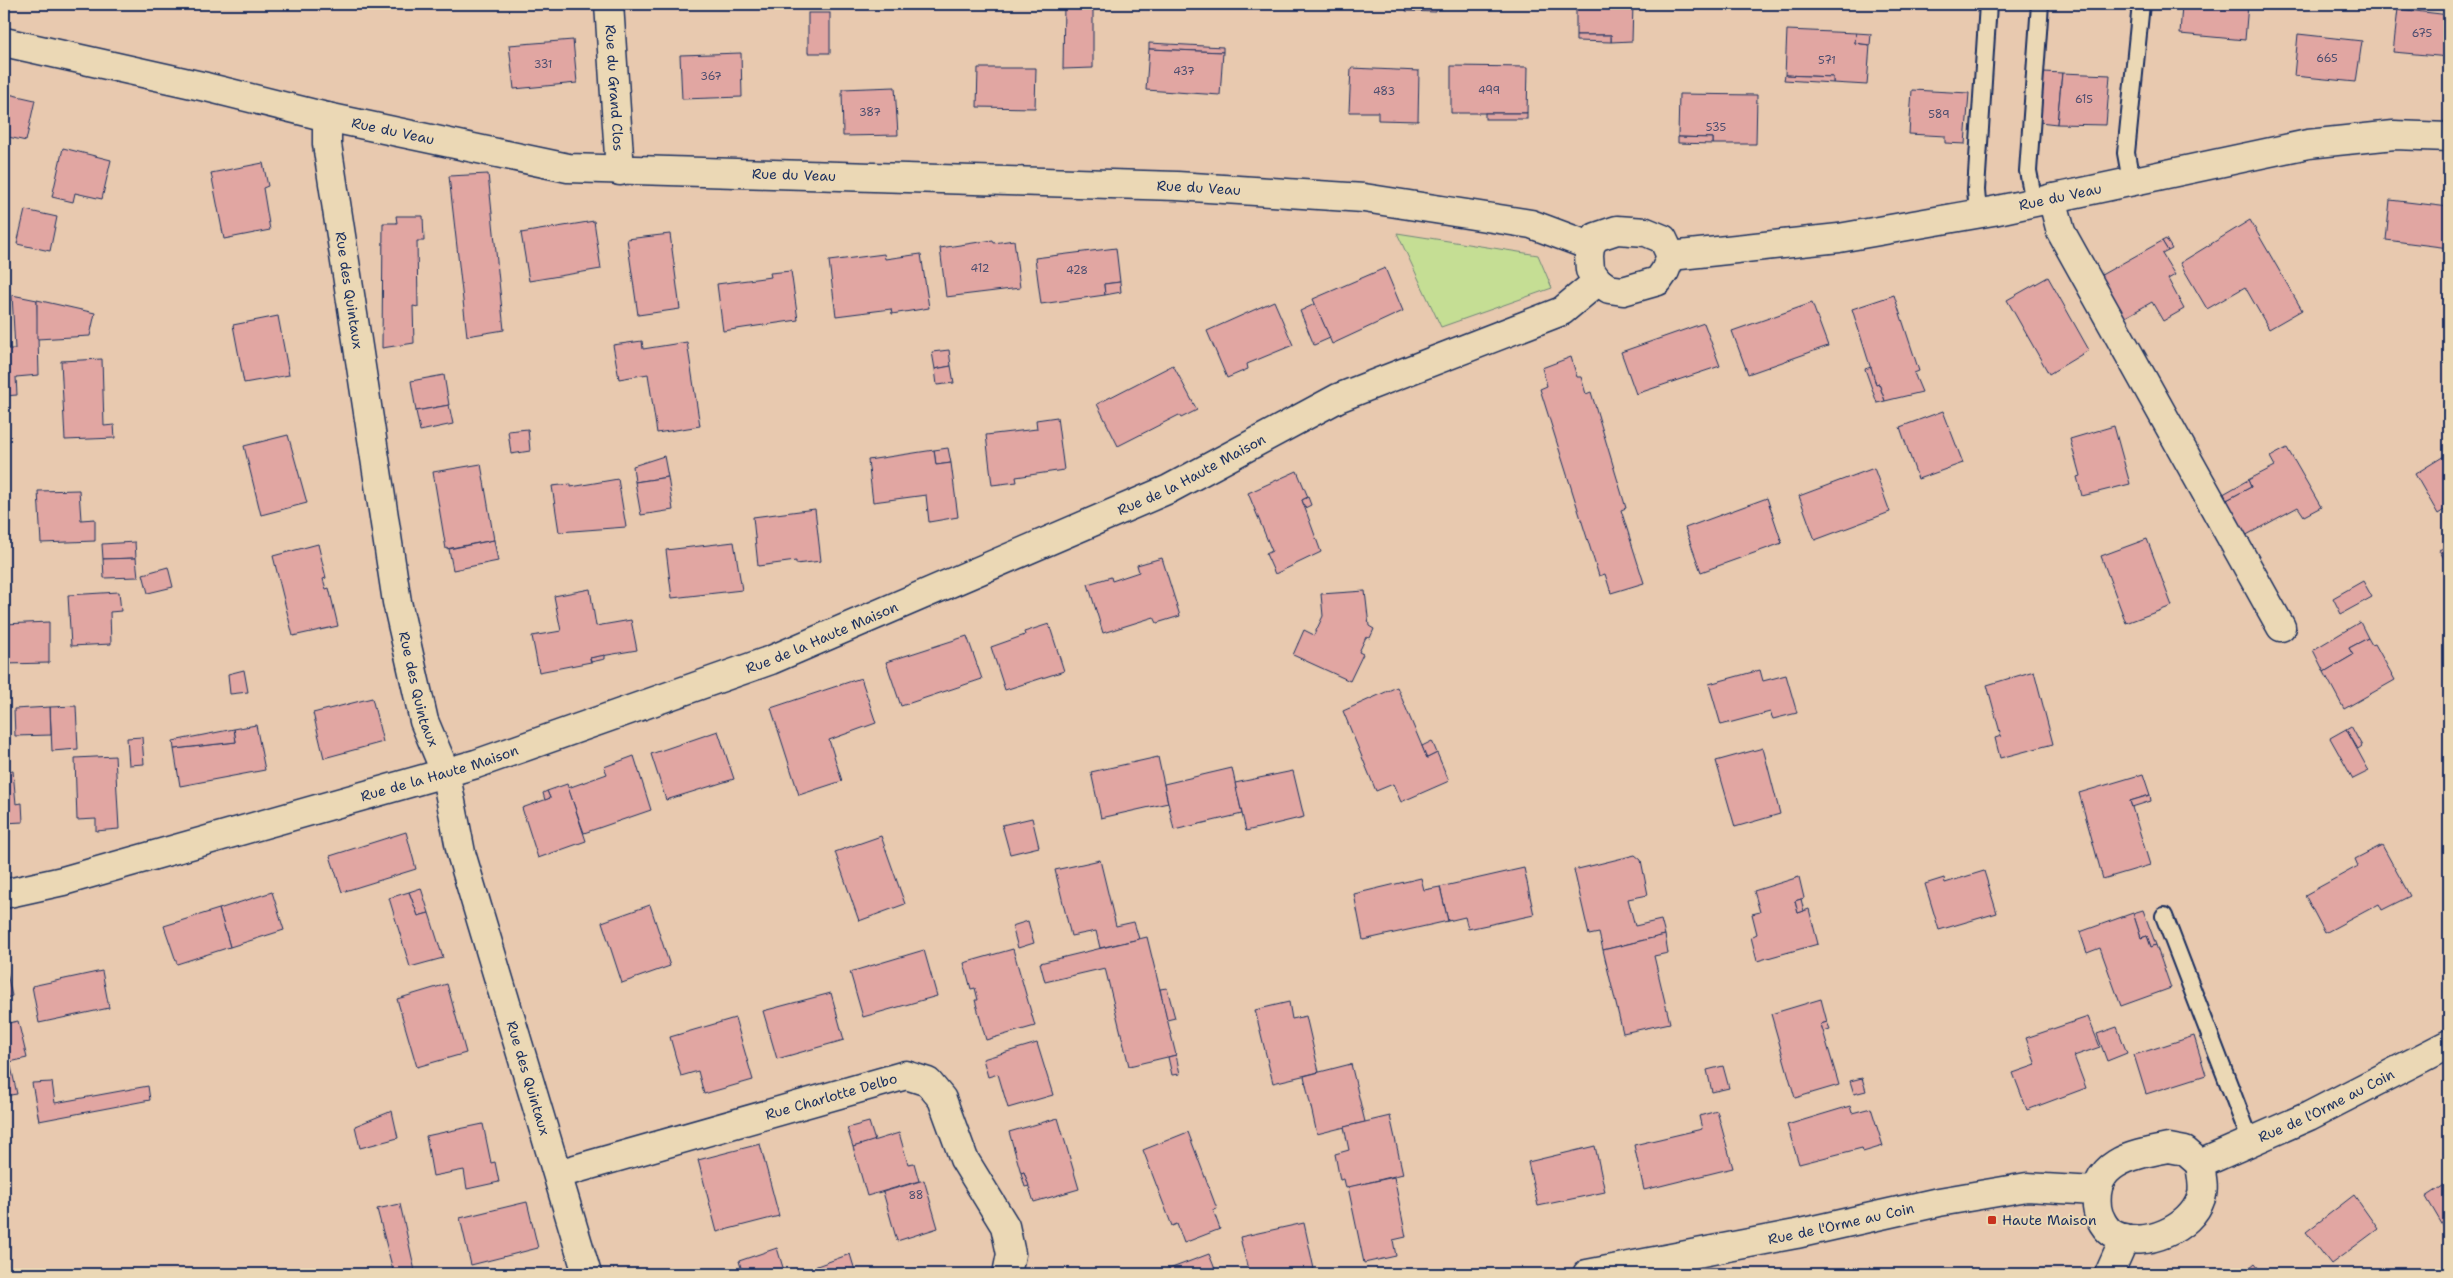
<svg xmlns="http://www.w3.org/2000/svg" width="2453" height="1278" viewBox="0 0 2453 1278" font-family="'Shantell Sans',sans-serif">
<rect width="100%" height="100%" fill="#e8c9af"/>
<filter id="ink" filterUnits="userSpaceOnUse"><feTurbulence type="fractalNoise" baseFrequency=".02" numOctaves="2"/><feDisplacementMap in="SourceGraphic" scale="10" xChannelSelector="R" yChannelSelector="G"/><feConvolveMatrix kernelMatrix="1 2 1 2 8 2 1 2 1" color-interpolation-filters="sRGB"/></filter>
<g filter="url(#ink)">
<polygon fill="#c5de94" stroke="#708679" points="1397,233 1538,255 1552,288 1441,327"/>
<g fill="#e1a6a2" stroke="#1b2f5e">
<polygon points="473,4 496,4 473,7"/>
<polygon points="1064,4 1093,4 1093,68 1063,69"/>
<polygon points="1406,4 1437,4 1436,12 1406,11"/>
<polygon points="1576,4 1633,4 1632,41 1611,42 1611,35 1576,35"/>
<polygon points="2182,4 2248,4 2245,40 2180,34"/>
<polygon points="2398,9 2449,15 2449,57 2393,52"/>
<rect x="808" y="13" width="22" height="40"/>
<polygon points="1787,30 1856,33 1855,43 1870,45 1867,85 1833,83 1833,77 1785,75"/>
<polygon points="1856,33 1871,34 1870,45 1855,43"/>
<polygon points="2298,34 2362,41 2356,82 2294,76"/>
<polygon points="1576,35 1611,35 1611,42 1576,41"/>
<polygon points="573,40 577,83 514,89 509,45"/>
<polygon points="1149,43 1223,47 1223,52 1149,49"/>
<polygon points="1149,49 1223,52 1220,95 1146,90"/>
<polygon points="741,53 742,97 682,99 680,55"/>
<polygon points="1451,66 1528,67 1527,113 1451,113"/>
<polygon points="978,68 1036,68 1035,108 977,107"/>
<polygon points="1351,68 1419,71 1418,121 1378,120 1378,112 1349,112"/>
<polygon points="2044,72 2062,73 2057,124 2039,122"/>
<polygon points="2062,73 2110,75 2106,125 2057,124"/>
<polygon points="1785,75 1833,77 1833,83 1784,80"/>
<polygon points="895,87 898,135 843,136 842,89"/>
<polygon points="1912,90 1969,93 1965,144 1945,143 1945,136 1909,134"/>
<polygon points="4,93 35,100 26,141 4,136"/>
<polygon points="1679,94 1757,95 1756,144 1713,144 1713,138 1678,137"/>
<rect x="1485" y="113" width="42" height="6"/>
<polygon points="1678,137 1713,138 1713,144 1678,143"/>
<polygon points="63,148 111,160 102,199 75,193 73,202 52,197"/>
<polygon points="263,163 268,186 263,188 270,230 224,239 211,173"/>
<polygon points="488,174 504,330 467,336 449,176"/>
<polygon points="2390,200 2449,207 2449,248 2386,240"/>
<polygon points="25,210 57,217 50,251 17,244"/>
<polygon points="396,216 423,216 424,241 417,241 418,307 413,306 414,343 382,348 383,223 397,223"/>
<polygon points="2250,220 2302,310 2269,329 2245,287 2207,309 2180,263"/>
<polygon points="594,221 601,269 529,281 521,233"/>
<polygon points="670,234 680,309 638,315 627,239"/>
<polygon points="2166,239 2172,249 2168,251 2162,241"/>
<polygon points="993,240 994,243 1014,240 1020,288 946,297 940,248"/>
<polygon points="2162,241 2168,251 2162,254 2175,275 2168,279 2184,309 2163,321 2152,302 2120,320 2096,278"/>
<polygon points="1116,248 1120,282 1104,284 1105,295 1041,304 1035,258"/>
<polygon points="884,254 885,259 921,254 929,308 892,314 891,309 836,316 829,261"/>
<polygon points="1385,268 1403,311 1332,344 1313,299"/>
<polygon points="791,271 798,320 723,331 717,284 771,277 770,273"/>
<polygon points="2048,277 2089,350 2049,374 2007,300"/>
<polygon points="1120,282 1121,292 1105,295 1104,284"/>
<polygon points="2449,291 2449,304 2443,298"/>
<polygon points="12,295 37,300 39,375 16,377 17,395 4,396 4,349 15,349"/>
<polygon points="1894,295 1919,371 1914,373 1922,392 1885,401 1879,384 1876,385 1852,309"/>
<polygon points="37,300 95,313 90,336 37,339"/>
<polygon points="1274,301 1293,345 1247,364 1248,369 1227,378 1207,331"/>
<polygon points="1812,303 1828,346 1748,374 1732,331"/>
<polygon points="1315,304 1330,338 1314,345 1300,311"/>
<polygon points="278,316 289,375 244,383 233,325"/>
<polygon points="1704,323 1720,366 1636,394 1621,352"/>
<polygon points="642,341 643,349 687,342 700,426 657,433 648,374 619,379 613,345"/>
<polygon points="949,350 951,366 935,369 932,352"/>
<polygon points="1571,357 1577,377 1581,377 1586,394 1591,392 1626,508 1621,510 1644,583 1611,593 1605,574 1599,576 1540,389 1547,386 1542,368"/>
<polygon points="102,359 104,426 114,425 115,438 65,440 61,361"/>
<polygon points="1173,365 1197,410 1181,418 1179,415 1118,446 1097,404"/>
<polygon points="951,366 954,383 937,385 935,369"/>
<polygon points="1871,367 1876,385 1879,384 1885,401 1877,403 1865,369"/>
<polygon points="444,375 449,405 416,411 411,381"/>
<polygon points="449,405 453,424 420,431 416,411"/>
<polygon points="1943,411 1963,463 1918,479 1900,427"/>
<polygon points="1057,417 1064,470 1016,477 1017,482 992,485 986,435 1037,429 1036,420"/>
<polygon points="2114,426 2130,484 2082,496 2077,477 2080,476 2070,439"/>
<polygon points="528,429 530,451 511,454 508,431"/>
<polygon points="288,435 307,503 261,515 244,446"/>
<polygon points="948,448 951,463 936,465 934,450"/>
<polygon points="2287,448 2321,507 2304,516 2298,507 2241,538 2221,503 2251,487 2248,480 2275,466 2270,457"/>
<polygon points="934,450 936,465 951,463 958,517 929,522 926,495 873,502 868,460"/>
<polygon points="2449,453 2449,507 2438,514 2415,474"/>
<polygon points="664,456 668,477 635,482 633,466"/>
<polygon points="481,464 494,540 446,549 433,472"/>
<polygon points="1874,468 1890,512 1815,540 1799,496"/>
<polygon points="1297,471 1308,497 1302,500 1321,552 1275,574 1266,554 1272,551 1248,493"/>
<polygon points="668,477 673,510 641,515 635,482"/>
<polygon points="618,479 626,527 559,532 552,486 571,484 571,487"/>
<polygon points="2248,480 2251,487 2221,503 2218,497"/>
<polygon points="79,490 81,520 95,519 95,541 41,543 38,491"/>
<polygon points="1308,497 1311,505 1305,508 1302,500"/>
<polygon points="1767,498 1782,543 1701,572 1685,528"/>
<polygon points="815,509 821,561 796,564 796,561 758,566 753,517"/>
<polygon points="2147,539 2172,606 2126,623 2101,556"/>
<polygon points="494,540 498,561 453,570 449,549"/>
<polygon points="135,542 136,558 103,559 102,544"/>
<polygon points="734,542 742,590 672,598 666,550"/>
<polygon points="318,544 326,578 323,579 326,589 329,588 338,626 293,636 273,556"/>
<polygon points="2449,545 2449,567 2439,550"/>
<polygon points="136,558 138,577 104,578 103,559"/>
<polygon points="1162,558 1180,616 1157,623 1154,617 1103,633 1088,584 1111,577 1112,581 1139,572 1137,565"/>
<polygon points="168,567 173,587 148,593 143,574"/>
<polygon points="2363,581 2372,597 2341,614 2333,598"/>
<polygon points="590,589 596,626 631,620 637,650 590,658 591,662 539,672 532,636 561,631 554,596"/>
<polygon points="1365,591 1369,626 1374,629 1370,638 1366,637 1359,652 1363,654 1350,681 1293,655 1304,630 1314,635 1323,616 1321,594"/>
<polygon points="119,592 121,611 110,612 111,644 71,646 68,595"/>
<polygon points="49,622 49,663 4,664 4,624"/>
<polygon points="2360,622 2368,638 2349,648 2353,655 2324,672 2313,650"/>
<polygon points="1049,624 1064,671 1005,690 991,647 1025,635 1024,632"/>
<polygon points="967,636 982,679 901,706 886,662"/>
<polygon points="2368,638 2372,645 2375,644 2395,680 2344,709 2324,672 2353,655 2349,648"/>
<polygon points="605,655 605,659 591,662 590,658"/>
<polygon points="244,670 248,692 230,694 228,674"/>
<polygon points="1760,670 1763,681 1786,675 1797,713 1773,719 1770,712 1721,725 1709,684"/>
<polygon points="2034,671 2053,744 2000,758 1995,738 2001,736 1987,685"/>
<polygon points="861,678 876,723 829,740 842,781 799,795 771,708"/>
<polygon points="1397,687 1427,758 1437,753 1449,781 1401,802 1393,784 1376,791 1343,711"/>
<polygon points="372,698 383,742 324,758 313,713"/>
<polygon points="76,706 78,749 52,751 50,707"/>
<polygon points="50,707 51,735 15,736 14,709"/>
<polygon points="256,725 265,770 180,786 174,749 236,742 234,729"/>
<polygon points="2351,726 2362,746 2358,749 2346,729"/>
<polygon points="234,729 236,742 174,749 173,741"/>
<polygon points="2346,729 2369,771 2353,779 2330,738"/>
<polygon points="718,731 734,779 666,800 651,754"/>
<polygon points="142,737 144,764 129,765 127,738"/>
<polygon points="1432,741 1437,753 1427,758 1422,746"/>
<polygon points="1763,748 1780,814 1735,827 1716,761"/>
<polygon points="115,756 119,829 96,831 96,819 77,820 75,758"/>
<polygon points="634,756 651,810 584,833 568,788 607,774 604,767"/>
<polygon points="1158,757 1168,803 1101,818 1091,772"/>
<polygon points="1232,768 1242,814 1174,830 1164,784"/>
<polygon points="13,771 16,804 22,803 23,822 4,823 4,772"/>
<polygon points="1293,771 1304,817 1246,831 1235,783"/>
<polygon points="2143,774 2150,795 2130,801 2150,865 2103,879 2079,793"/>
<polygon points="567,784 586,841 538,858 522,808 550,798 547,791"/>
<polygon points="547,791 550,798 545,800 543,793"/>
<polygon points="2150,795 2151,801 2132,807 2130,801"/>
<polygon points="1032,818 1039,847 1010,854 1002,825"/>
<polygon points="406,832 416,869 342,892 330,856"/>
<polygon points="881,836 905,904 859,921 835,852"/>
<polygon points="2382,845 2410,896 2382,910 2379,904 2325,933 2305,895 2358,866 2355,859"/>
<polygon points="1635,855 1641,860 1648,895 1628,899 1635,926 1661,920 1665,935 1603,950 1599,933 1589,935 1574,870"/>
<polygon points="1100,860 1116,926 1134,922 1139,939 1100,948 1096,931 1071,936 1055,870"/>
<polygon points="1524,868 1534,915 1468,929 1465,917 1448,921 1440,887"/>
<polygon points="1984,871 1997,913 1939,930 1925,884 1944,878 1945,883"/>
<polygon points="1799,877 1804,898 1795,901 1798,913 1809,909 1818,944 1757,961 1751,937 1757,934 1752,914 1760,912 1754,891"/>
<polygon points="1421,878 1424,890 1440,887 1448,921 1363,940 1354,894"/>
<polygon points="421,888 429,913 418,916 409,892"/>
<polygon points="272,892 284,930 230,947 219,909"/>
<polygon points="409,892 418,916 429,913 443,958 410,967 389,898"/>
<polygon points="1801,899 1804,911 1798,913 1795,901"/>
<polygon points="650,905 670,966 622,983 602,922"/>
<polygon points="219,909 230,947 177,964 164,926"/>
<polygon points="2143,910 2156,945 2151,947 2147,936 2141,938 2133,913"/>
<polygon points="2133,913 2141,938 2147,936 2151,947 2156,945 2171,988 2121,1006 2100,948 2087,953 2080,932"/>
<polygon points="1028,921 1034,943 1018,948 1012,926"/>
<polygon points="1665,935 1668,953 1654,956 1670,1023 1623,1033 1603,950"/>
<polygon points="1147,937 1176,1055 1129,1066 1105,968 1045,982 1040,963"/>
<polygon points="1013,949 1035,1026 986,1040 975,1000 978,1000 975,988 971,989 964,963"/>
<polygon points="924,950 937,996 863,1017 850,972"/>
<polygon points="4,960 12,996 6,998 4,990"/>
<polygon points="102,971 109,1008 39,1023 32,986"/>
<polygon points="447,984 466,1053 417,1067 397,999"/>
<polygon points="1167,988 1175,1018 1167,1020 1160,989"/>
<polygon points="831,993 844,1040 777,1059 763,1011"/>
<polygon points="1821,999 1827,1022 1821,1024 1839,1085 1795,1098 1771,1014"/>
<polygon points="1289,1002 1292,1019 1306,1016 1319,1072 1273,1083 1255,1010"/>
<polygon points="2088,1017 2100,1047 2074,1056 2086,1088 2027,1110 2013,1073 2036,1065 2026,1038"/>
<polygon points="735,1018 753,1080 704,1094 698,1071 681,1076 670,1037"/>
<polygon points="18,1021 27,1058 10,1062 17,1094 4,1096 4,1024"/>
<polygon points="1827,1022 1830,1029 1823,1031 1821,1024"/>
<polygon points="2117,1027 2127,1053 2107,1061 2097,1034"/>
<polygon points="2194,1036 2206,1075 2146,1094 2134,1055"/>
<polygon points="1037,1043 1053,1095 1008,1108 998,1074 988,1077 983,1059"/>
<polygon points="1176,1055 1180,1074 1172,1075 1168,1057"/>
<polygon points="1351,1064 1365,1122 1317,1134 1304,1076"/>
<polygon points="1723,1066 1729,1088 1712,1092 1707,1070"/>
<polygon points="1862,1078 1866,1091 1854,1094 1850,1081"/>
<polygon points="52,1082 55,1103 148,1086 150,1100 39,1121 32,1083"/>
<polygon points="1850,1106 1852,1113 1871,1108 1883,1146 1863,1152 1862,1148 1799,1164 1787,1125"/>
<polygon points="392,1111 398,1138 360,1148 355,1126"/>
<polygon points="1717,1111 1733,1168 1644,1190 1634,1145 1702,1129 1699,1116"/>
<polygon points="1390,1116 1403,1174 1346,1188 1344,1179 1340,1180 1335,1154 1349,1150 1344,1127"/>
<polygon points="1058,1118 1079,1189 1034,1202 1024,1172 1021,1173 1009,1132"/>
<polygon points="869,1122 875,1141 853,1147 847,1128"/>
<polygon points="483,1124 491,1163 495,1162 499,1182 467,1189 464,1170 433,1176 426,1136"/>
<polygon points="1188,1132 1217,1209 1213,1210 1220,1229 1184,1243 1177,1224 1172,1226 1143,1150"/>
<polygon points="899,1133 908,1164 914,1163 919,1181 867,1196 853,1147"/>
<polygon points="760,1144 779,1216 717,1232 698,1160"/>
<polygon points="1595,1146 1605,1192 1538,1206 1528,1162"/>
<polygon points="1024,1172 1029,1186 1025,1187 1021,1173"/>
<polygon points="1394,1177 1406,1237 1393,1240 1396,1256 1364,1263 1348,1187"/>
<polygon points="924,1180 938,1228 897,1241 883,1192"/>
<polygon points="2449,1182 2449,1236 2426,1197"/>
<polygon points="2354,1195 2378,1229 2331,1264 2306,1232"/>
<polygon points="527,1202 538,1248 471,1265 460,1218"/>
<polygon points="400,1204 415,1271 394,1274 377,1209"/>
<polygon points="1304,1223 1314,1269 1293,1274 1249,1274 1240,1237"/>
<polygon points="777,1248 785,1274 743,1274 739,1261"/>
<polygon points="850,1254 856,1274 807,1274 806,1270"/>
<polygon points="1209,1254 1217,1274 1165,1274 1164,1271"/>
<polygon points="2255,1264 2263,1274 2243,1274"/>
<polygon points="1886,1270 1888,1274 1874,1274"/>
</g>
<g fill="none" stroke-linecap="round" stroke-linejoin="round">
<defs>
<g id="lane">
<polyline points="2131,181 2126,153 2141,4"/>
<polyline points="2034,202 2028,171 2040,4"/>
<polyline points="1978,213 1976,190 1988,4"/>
<polyline points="2164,916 2251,1142"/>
</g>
<g id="street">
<path id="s1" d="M609,4L620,171"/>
<path id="s2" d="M4,42L206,87L327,117L568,168L1177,186L1364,198L1531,224L1590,246"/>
<path id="s3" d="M327,117V144L397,602L424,721L445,771L461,853L587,1274"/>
<polyline points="2052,198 2061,232 2281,627"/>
<polygon points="1617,230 1646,232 1663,239 1671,256 1665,271 1658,281 1623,291 1609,289 1598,281 1590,270 1589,255 1590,246 1596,237"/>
<path id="s4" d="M1671,256L1839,238L1993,211L2308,144L2394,135L2449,137"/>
<path id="s5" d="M4,894L63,881L476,764L771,660L1169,489L1338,398L1562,311L1598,281"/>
<path id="s6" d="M558,1174L906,1075L928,1082L942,1099L964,1159L1005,1226L1011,1254L1007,1274"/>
</g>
<g id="secondary">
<path d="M2169,1148L2185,1151L2200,1164C2201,1174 2205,1188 2201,1198C2191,1229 2144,1249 2115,1235C2106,1231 2098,1217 2097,1207C2092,1161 2133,1155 2169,1148Z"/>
<path id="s7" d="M2200,1164L2309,1116L2449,1044"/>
<path id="s8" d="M1587,1274L1796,1234L1939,1202L2027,1187L2095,1191"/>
<polyline points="2109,1274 2125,1238"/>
</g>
</defs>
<use href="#lane" stroke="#1b2f5e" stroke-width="20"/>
<use href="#street" stroke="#1b2f5e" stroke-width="31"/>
<use href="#secondary" stroke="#1b2f5e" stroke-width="31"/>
<use href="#lane" stroke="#ebd8b5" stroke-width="16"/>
<use href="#street" stroke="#ebd8b5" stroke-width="28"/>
<use href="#secondary" stroke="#ebd8b5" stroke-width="28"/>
</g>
</g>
<rect fill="#c8321e" stroke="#ebd8b5" stroke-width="2" x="1987" y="1215" width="10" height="10" rx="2.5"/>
<g text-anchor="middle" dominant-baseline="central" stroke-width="4" stroke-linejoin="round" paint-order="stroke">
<g font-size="11" fill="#4c4d6f">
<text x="2422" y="33">675</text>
<text x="2327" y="58">665</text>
<text x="1827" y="60">571</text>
<text x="543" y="64">331</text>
<text x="1184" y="71">437</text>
<text x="711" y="76">367</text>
<text x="1489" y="90">499</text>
<text x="1384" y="91">483</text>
<text x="2084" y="99">615</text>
<text x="870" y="112">387</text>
<text x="1939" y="114">589</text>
<text x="1716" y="127">535</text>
<text x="980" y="268">412</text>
<text x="1077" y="270">428</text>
<text x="916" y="1195">88</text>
</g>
<g font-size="14" fill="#1b2f5e" stroke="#ebd8b5">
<text stroke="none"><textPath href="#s1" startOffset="84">Rue du Grand Clos</textPath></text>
<text stroke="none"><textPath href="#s2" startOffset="399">Rue du Veau</textPath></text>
<text stroke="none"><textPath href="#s2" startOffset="804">Rue du Veau</textPath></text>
<text stroke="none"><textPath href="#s2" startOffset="1209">Rue du Veau</textPath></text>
<text stroke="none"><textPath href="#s4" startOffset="394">Rue du Veau</textPath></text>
<text stroke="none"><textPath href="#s3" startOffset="175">Rue des Quintaux</textPath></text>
<text stroke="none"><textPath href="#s5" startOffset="1262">Rue de la Haute Maison</textPath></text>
<text stroke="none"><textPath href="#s5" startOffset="858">Rue de la Haute Maison</textPath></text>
<text stroke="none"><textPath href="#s3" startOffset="580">Rue des Quintaux</textPath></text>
<text stroke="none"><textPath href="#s5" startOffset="452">Rue de la Haute Maison</textPath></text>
<text stroke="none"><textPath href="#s3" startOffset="985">Rue des Quintaux</textPath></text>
<text stroke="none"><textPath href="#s6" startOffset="284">Rue Charlotte Delbo</textPath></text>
<text stroke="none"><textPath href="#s7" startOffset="139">Rue de l'Orme au Coin</textPath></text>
<text stroke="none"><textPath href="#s8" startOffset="259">Rue de l'Orme au Coin</textPath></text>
</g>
<g font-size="14" fill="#1b2f5e" stroke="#ebd8b5" text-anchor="start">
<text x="2002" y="1220">Haute Maison</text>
</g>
</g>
<rect width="2453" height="1278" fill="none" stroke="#ebd8b5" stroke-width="20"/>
<rect x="10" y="10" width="2433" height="1258" fill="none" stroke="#1b2f5e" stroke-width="2" filter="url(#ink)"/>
</svg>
